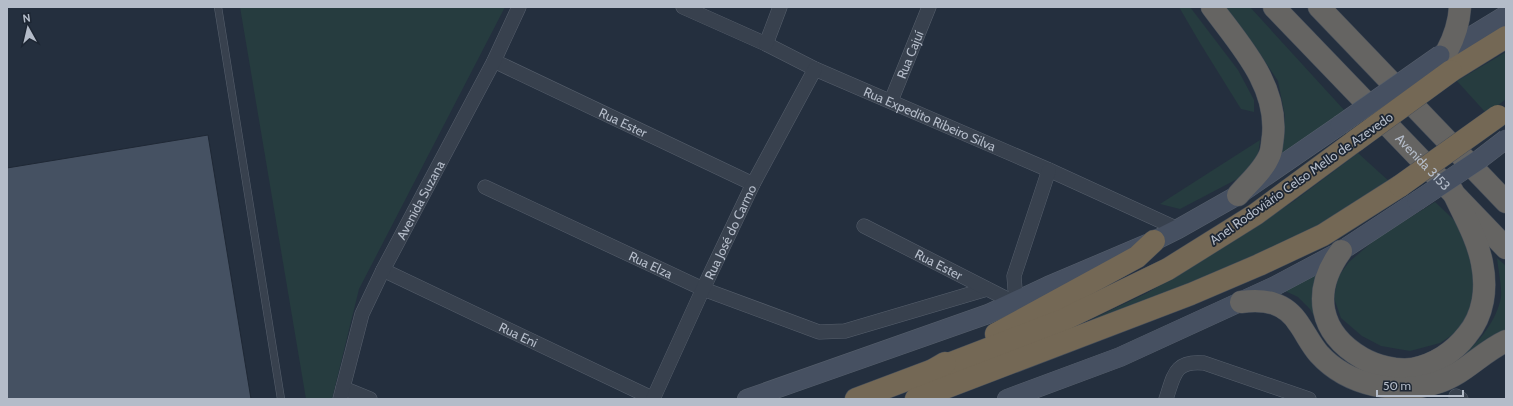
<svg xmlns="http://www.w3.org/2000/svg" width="1513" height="406" viewBox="0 0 1513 406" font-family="Cabin,sans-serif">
<rect width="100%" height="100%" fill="#242f3e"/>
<g fill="#263c3f">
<polygon points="240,7 505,7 359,289 332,399 306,399"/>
<polygon points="1179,7 1190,7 1238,70 1254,100 1254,112 1241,109 1200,43"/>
<polygon points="1222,7 1250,7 1345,111 1274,167 1281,149 1285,116 1278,81 1256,48"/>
<polygon points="1506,52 1506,99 1487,114 1457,81"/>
<polygon points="1260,140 1258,155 1241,177 1180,209 1160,204"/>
<polygon points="1358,153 1391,183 1274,250 1181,289 1088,321 1147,293 1219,250 1294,201"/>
<polygon points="1435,202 1470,235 1486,281 1460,330 1440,343 1410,351 1381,346 1362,336 1341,318 1334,298 1338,277 1349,262 1377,238"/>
<path d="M1497,258L1506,266V329L1488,339L1461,362L1442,371L1417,377L1392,378L1363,370L1340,354L1322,331L1310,309L1298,297L1283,290L1321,272C1319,287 1317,303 1320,317C1325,335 1339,350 1355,358C1366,365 1380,372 1394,374C1413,375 1446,367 1461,356C1479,343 1497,320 1501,297C1502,288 1498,268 1497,258Z"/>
</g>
<polygon fill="#455162" stroke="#1f2835" points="208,135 251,399 7,399 7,168"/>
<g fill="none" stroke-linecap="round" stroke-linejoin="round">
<defs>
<polyline id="service" points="218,7 281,399"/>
<g id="minor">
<path id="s1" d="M683,7L766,44L815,69L1049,170L1178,229"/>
<polyline points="766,44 780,7"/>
<path id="s2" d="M494,61L753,184"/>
<path id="s3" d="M891,101L929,7"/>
<path id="s4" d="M485,187L703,289L819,332L845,331L987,289"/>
<path id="s5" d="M864,226L1013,302"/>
<path id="s6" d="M383,270L654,399"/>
<polyline points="1018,300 1015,289 1014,276 1049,170"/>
<polyline points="343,388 370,399"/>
<polyline points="1456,396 1461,399"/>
<path id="s7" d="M340,399L362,314L383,270L494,61L519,7"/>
<path id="s8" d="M653,399L703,289L753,184L815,69"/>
<path d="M1166,399C1174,376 1174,360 1204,363L1309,399"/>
</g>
<g id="secondary">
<polyline points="1442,54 1506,15"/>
<polyline points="747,399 988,314 1048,286 1154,241 1178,229 1238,195 1340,125"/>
<polyline points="1007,399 1120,357 1275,286 1341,251 1417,201"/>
</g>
<g id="trunk">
<path d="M1212,7C1240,45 1278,85 1273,136C1272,142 1272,149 1270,154C1264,170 1249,182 1238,195"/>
<path id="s9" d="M1274,7L1506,248"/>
<polyline points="1319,7 1506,202"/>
<path d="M1447,51C1455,36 1459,24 1460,7"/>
<path d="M1341,251C1311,292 1319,333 1362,358C1376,366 1396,371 1412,369C1434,365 1454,352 1467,335C1484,315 1487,288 1482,263C1477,237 1463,214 1452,190"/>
<path d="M1241,302C1265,299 1285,302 1299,324C1306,334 1311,345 1319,354C1348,386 1399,396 1439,382C1464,374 1482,352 1506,341"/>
</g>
<g id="motorway">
<polyline points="1451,71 1506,37"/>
<polyline points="996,334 1137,257 1154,241"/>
<polyline points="933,370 1063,320 1168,269 1256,214 1355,141"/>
<polyline points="856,399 933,370 945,363"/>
<polyline points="916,399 1191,294 1259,265 1323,235 1400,186"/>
</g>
</defs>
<use href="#service" stroke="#565f6c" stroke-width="8"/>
<use href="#minor" stroke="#565f6c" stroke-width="15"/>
<use href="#secondary" stroke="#565f6c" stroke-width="20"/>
<use href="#trunk" stroke="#434c59" stroke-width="23"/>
<use href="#motorway" stroke="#434c59" stroke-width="23"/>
<use href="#service" stroke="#38414e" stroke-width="7"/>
<use href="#minor" stroke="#38414e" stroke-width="14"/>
<use href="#secondary" stroke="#465061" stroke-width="19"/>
<use href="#trunk" stroke="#656462" stroke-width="22"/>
<use href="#motorway" stroke="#746855" stroke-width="22"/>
<defs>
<g id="secondary-bridge">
<polyline points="1340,125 1440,55"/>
<polyline points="1417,201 1480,159 1506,139"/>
</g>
<g id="motorway-bridge">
<polyline points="1355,141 1451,71"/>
<polyline points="1400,186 1498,116"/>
</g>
</defs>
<use href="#secondary-bridge" stroke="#565f6c" stroke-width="20" stroke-linecap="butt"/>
<use href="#motorway-bridge" stroke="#434c59" stroke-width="23" stroke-linecap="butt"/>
<use href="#secondary-bridge" stroke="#465061" stroke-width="19"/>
<use href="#motorway-bridge" stroke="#746855" stroke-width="22"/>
</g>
<g text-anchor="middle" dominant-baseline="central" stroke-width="3.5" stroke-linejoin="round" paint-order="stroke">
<g font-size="13" fill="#b4bcc9" stroke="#1d2633">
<text stroke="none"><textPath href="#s3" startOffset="50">Rua Cajuí</textPath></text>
<text stroke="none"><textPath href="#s1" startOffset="271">Rua Expedito Ribeiro Silva</textPath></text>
<text stroke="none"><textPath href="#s2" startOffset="143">Rua Ester</textPath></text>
<text stroke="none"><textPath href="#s9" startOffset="215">Avenida 3153</textPath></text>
<text transform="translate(1301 178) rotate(-35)">Anel Rodoviário Celso Mello de Azevedo</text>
<text stroke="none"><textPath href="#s7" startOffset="216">Avenida Suzana</textPath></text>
<text stroke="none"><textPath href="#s8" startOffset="184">Rua José do Carmo</textPath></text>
<text stroke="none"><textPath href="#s4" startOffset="183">Rua Elza</textPath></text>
<text stroke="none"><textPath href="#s5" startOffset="84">Rua Ester</textPath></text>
<text stroke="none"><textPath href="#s6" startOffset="150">Rua Eni</textPath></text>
</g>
</g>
<rect width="1513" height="406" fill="none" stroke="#b4bcc9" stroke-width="16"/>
<g transform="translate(28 28) rotate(352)" stroke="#1d2633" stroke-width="3" paint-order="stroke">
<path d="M0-3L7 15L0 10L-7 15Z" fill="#b4bcc9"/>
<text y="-6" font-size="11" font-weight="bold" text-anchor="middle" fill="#b4bcc9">N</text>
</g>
<path d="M1377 390v6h86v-6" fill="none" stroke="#b4bcc9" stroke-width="2"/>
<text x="1383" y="390" font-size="12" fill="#b4bcc9" stroke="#1d2633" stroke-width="3" paint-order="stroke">50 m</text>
</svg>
